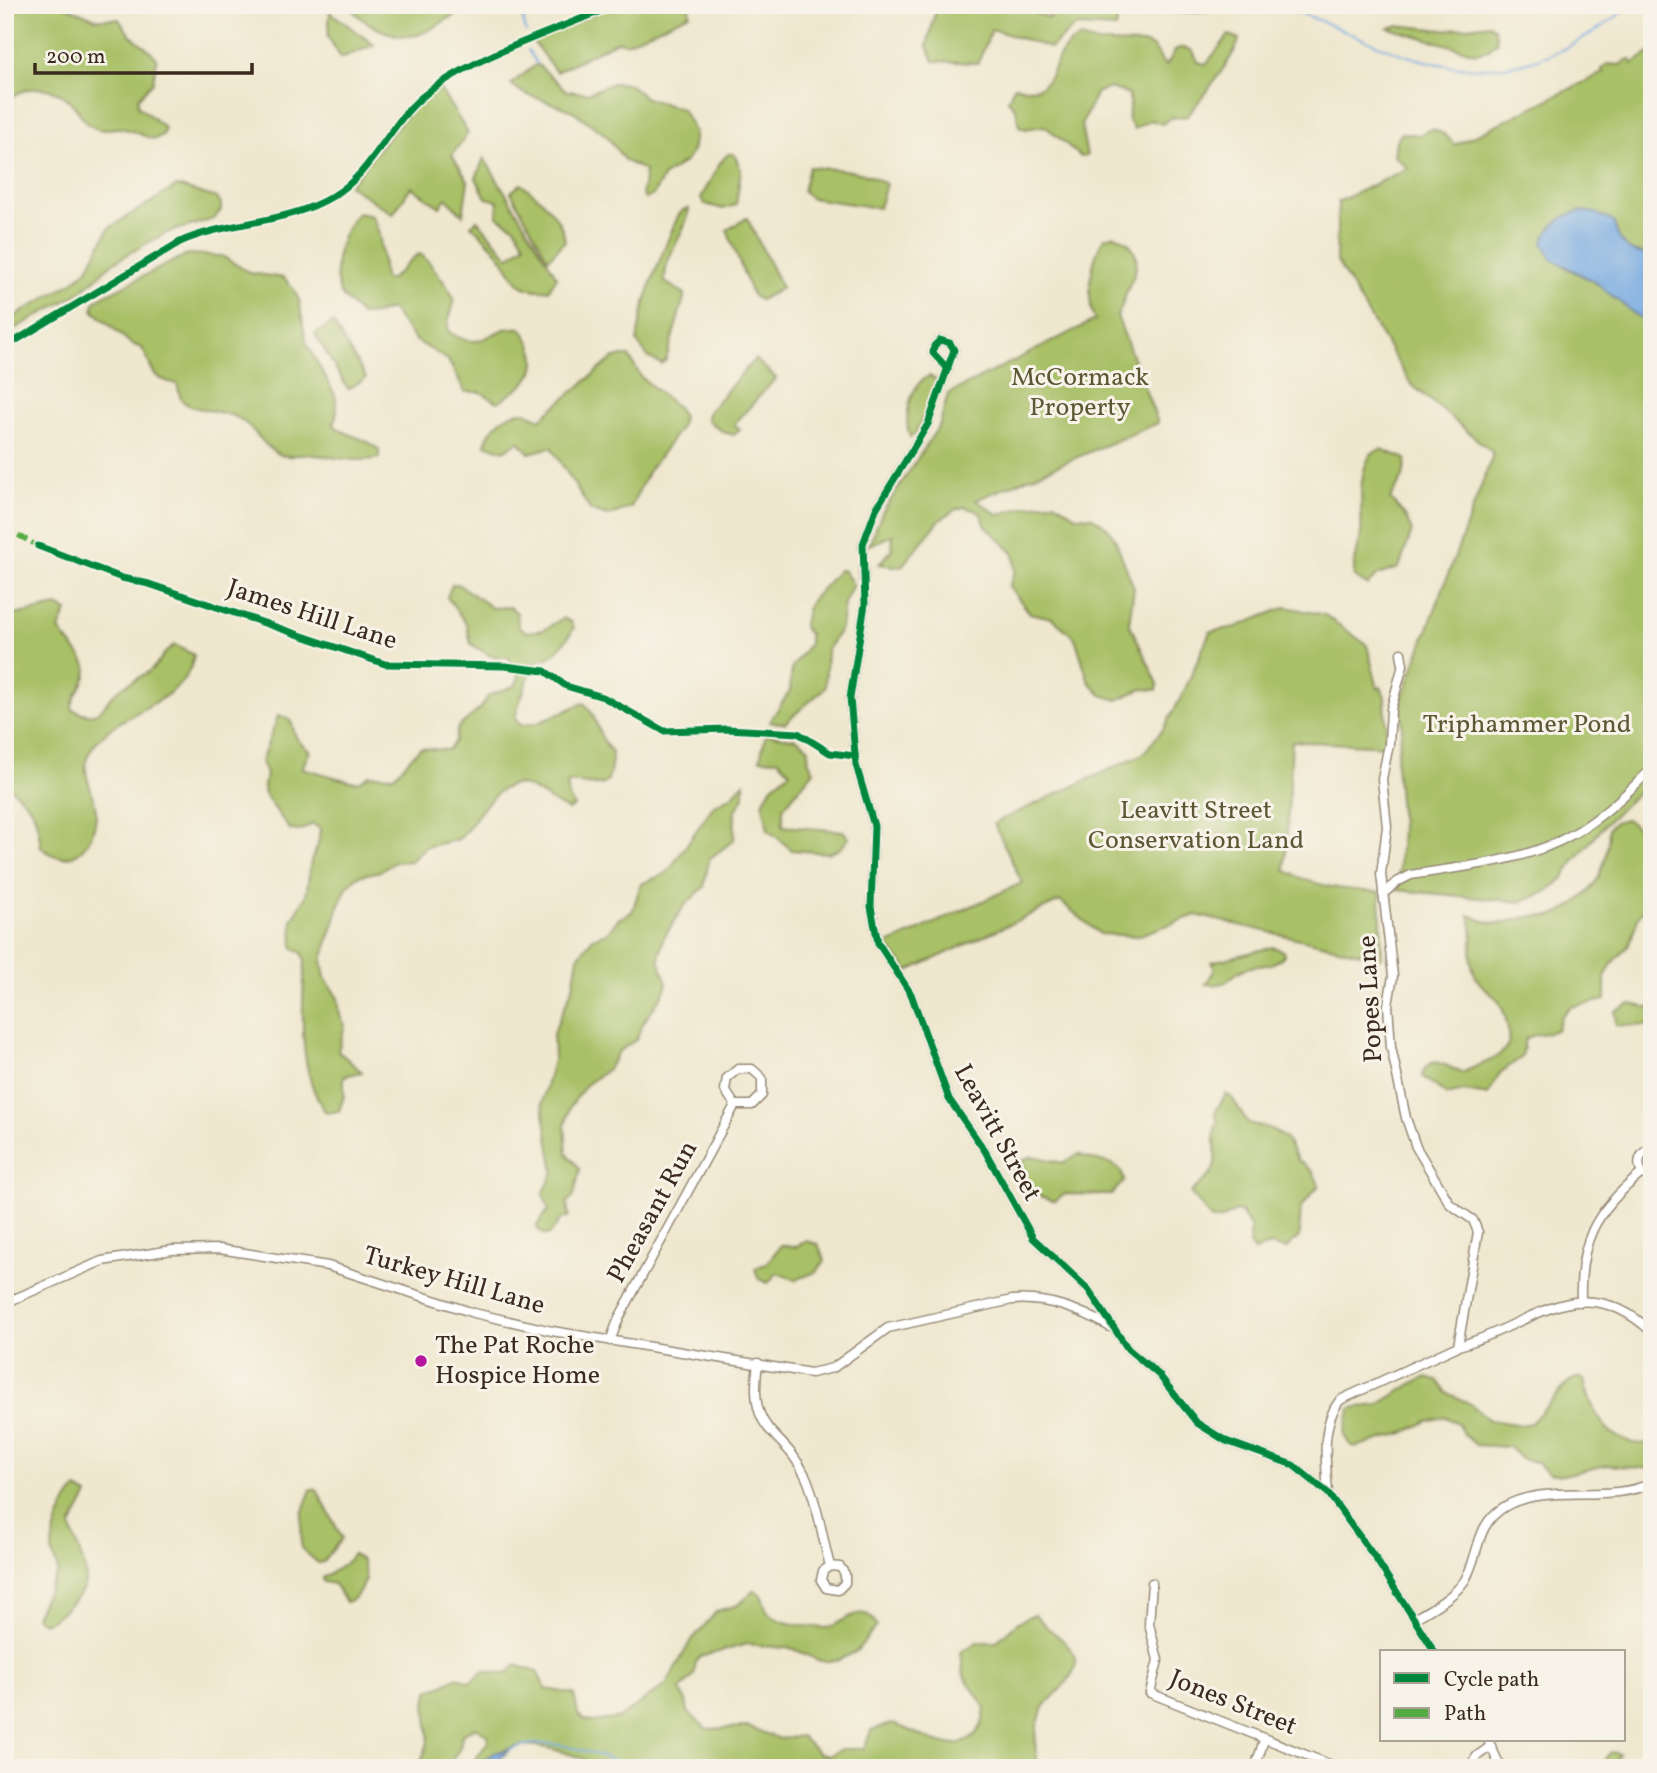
<svg xmlns="http://www.w3.org/2000/svg" width="1657" height="1773" viewBox="0 0 1657 1773" font-family="Vollkorn,serif">
<rect width="100%" height="100%" fill="#f7f3e8"/>
<filter id="ink" filterUnits="userSpaceOnUse"><feTurbulence type="fractalNoise" baseFrequency=".0143" numOctaves="2"/><feDisplacementMap in="SourceGraphic" scale="14" xChannelSelector="R" yChannelSelector="G"/><feConvolveMatrix kernelMatrix="1 2 1 2 8 2 1 2 1" color-interpolation-filters="sRGB"/></filter>
<filter id="wash" filterUnits="userSpaceOnUse"><feTurbulence type="fractalNoise" baseFrequency=".00686" numOctaves="4" result="noise"/><feDisplacementMap in="SourceGraphic" scale="28" xChannelSelector="R" yChannelSelector="G"/><feGaussianBlur stdDeviation="1.57" result="paint"/><feColorMatrix in="noise" values="0 0 0 0 0 0 0 0 0 0 0 0 0 0 0 0 0 1.4 0 .05"/><feComposite in="paint" operator="in"/></filter>
<g filter="url(#wash)">
<rect width="100%" height="100%" fill="#efe7ce"/>
<g fill="#a8c066" stroke="#727542" stroke-width="2">
<path d="M5,5H62L96,19H119C131,42 145,42 157,59L153,82L138,98V106L165,128L163,135L155,139C143,137 131,129 119,128C109,127 103,133 93,127C84,123 81,114 75,107C56,84 25,81 5,104Z"/>
<path d="M349,5H469C457,13 430,32 417,35C393,40 362,24 349,5Z"/>
<polygon points="615,5 696,5 689,7 690,14 626,43 617,41 556,72 532,40"/>
<polygon points="937,5 1032,5 1031,12 1050,18 1053,5 1119,5 1116,28 1076,26 1050,48 992,29 978,63 934,61 927,46"/>
<polygon points="1174,5 1267,5 1179,13"/>
<polygon points="330,12 374,45 341,58 328,37"/>
<polygon points="1490,24 1495,29 1497,41 1488,50 1476,53 1389,28 1397,25 1443,30"/>
<path d="M1229,35L1239,39C1237,54 1198,103 1187,116L1171,118L1162,124L1150,120L1134,129L1128,119L1130,102L1128,94L1110,88L1097,92L1081,125L1087,156L1081,157L1045,126L1025,129L1019,126L1016,109L1008,100L1014,86C1021,86 1030,91 1037,88C1057,81 1052,49 1080,38L1098,43L1147,44L1154,48L1165,66C1176,57 1170,41 1193,51L1198,62L1206,64Z"/>
<path d="M1652,51V253C1637,255 1617,248 1616,231C1589,207 1586,205 1555,225L1564,267L1595,282L1652,328V779L1609,820L1574,861L1563,879L1546,892L1521,902L1398,890L1401,827L1396,763L1402,729L1401,701L1492,457V452L1411,384L1365,309L1336,260L1338,202L1408,168L1394,156L1396,141L1402,133L1419,135L1432,129L1444,134L1455,145L1603,73L1602,69L1607,64L1619,65L1631,59L1632,64Z"/>
<polygon points="537,64 567,91 588,93 613,83 629,84 646,98 682,109 695,133 692,152 686,161 664,176 653,195 645,199 642,194 645,170 625,161 607,136 573,111 523,93 511,84"/>
<polygon points="438,86 468,133 452,155 468,181 463,215 446,198 440,207 411,187 393,214 349,185 419,100"/>
<polygon points="728,154 734,154 741,170 736,205 723,209 705,204 701,198 719,164"/>
<path d="M484,158L557,277L549,290C517,292 518,282 502,258C494,246 481,235 471,225L477,220L509,257L525,244L515,227L497,216L498,201L486,198L476,178Z"/>
<path d="M809,167C836,169 863,169 886,184L879,208L811,198L803,191Z"/>
<path d="M521,184C540,197 563,218 565,241L548,259L511,192Z"/>
<polygon points="177,186 217,198 221,203 221,210 214,219 166,233 130,253 113,263 78,294 5,334 5,322 73,282 89,267 109,228"/>
<path d="M689,209C686,235 663,255 665,282L685,294L666,360L662,364L649,358L637,342C642,298 661,257 678,216L683,210Z"/>
<path d="M358,213L372,216C383,237 381,255 384,277L388,280C403,274 407,258 420,254C427,258 453,292 454,300C454,312 445,319 449,332C486,356 489,324 521,328C549,365 533,381 498,402L480,392H465L448,360L415,340L391,309L376,314L361,315C355,308 345,301 341,294C329,270 341,230 358,213Z"/>
<polygon points="747,218 782,288 760,300 752,295 727,230"/>
<path d="M1114,235C1139,244 1141,262 1130,284C1125,295 1123,306 1117,316L1158,423L976,500L999,515C1015,509 1036,504 1055,502L1076,516L1093,517L1108,528L1115,539L1134,588L1129,623L1158,684L1157,690L1142,689L1117,700L1101,695L1089,682L1075,638L1052,618L1030,613L1009,587L1015,570L1014,554L986,526L980,512L964,507L954,510L939,521L901,567L879,564L892,549L893,535L869,545L882,513L940,424L948,394L1095,320C1085,299 1091,257 1104,238Z"/>
<path d="M188,254L222,256L250,273L284,278L293,288L299,300L306,342L335,395L337,410L334,425C347,438 366,436 379,450V458C355,464 329,455 303,454C298,454 293,457 287,456C269,456 256,429 241,420C226,409 189,412 181,399C179,395 179,389 177,384C147,377 155,371 142,348L131,344L93,310L94,303L101,297Z"/>
<polygon points="333,323 366,378 348,389 315,334"/>
<path d="M623,356H629L641,377L677,407L683,417L680,428L648,472L631,507L608,516L591,511L551,447L529,453L519,441L504,451L485,444C491,426 506,411 526,412L540,419L612,359Z"/>
<polygon points="755,359 776,378 734,424 740,430 734,435 723,432 707,420 708,412"/>
<path d="M929,376L936,379L934,397L914,435L910,437C903,419 910,384 929,376Z"/>
<path d="M1381,449L1406,459L1403,477L1390,499L1404,514L1412,531L1399,568L1378,575L1367,585L1354,577C1352,565 1359,548 1361,534C1363,509 1356,474 1372,453Z"/>
<polygon points="839,570 844,571 853,584 844,603 841,628 827,650 825,688 785,723 769,722 790,691 792,667 809,644 809,634 803,627 809,603"/>
<path d="M458,584L492,608L510,607L517,613L518,626L527,632L544,630L563,618L571,622L574,628C568,638 558,652 548,658C545,660 540,659 537,661C532,665 517,709 515,718L520,725L535,724L584,703C600,719 594,732 612,752C611,800 600,781 567,783L569,797L574,806L568,810C555,804 543,795 530,788C498,771 477,822 459,839L425,847L411,861L395,862L381,871L358,876L347,887L340,903L322,960L325,978L338,998L340,1016L345,1025L338,1051L362,1072L344,1076V1096L339,1111L326,1113C297,1073 302,1008 305,961L302,953L293,948L292,920L306,896L311,861L318,845L320,829L313,824L299,831L290,830L263,792L266,774L261,762L278,716C295,717 291,727 296,737C298,742 305,747 310,751L302,768L349,781L359,782L369,775L394,776L420,748L448,750L455,741L458,727L480,709L488,696L516,685L519,676L508,657L491,656L471,644L467,625L447,597L452,585Z"/>
<path d="M57,606L67,611L59,629C66,641 77,650 84,661C95,678 71,692 72,709C105,725 100,702 120,689C130,681 143,677 153,668C162,660 163,651 175,645L194,655C185,710 111,707 88,755C80,773 96,795 96,813C95,846 70,873 41,847C36,808 34,809 5,783V617Z"/>
<path d="M1286,607L1325,615L1367,645L1378,689L1381,687L1385,697L1387,746L1292,741L1285,870C1314,887 1346,890 1380,892L1382,958L1196,915L1137,936L1100,934L1060,901L908,971L886,945L1022,883L994,823L1143,754L1164,728L1183,694L1210,632L1236,627Z"/>
<polygon points="766,734 797,739 809,748 808,760 814,771 783,808 783,826 843,831 849,838 841,848 828,853 792,850 768,830 763,803 771,787 790,772 779,760 760,759"/>
<path d="M744,783V797L735,812L734,840L709,859L704,887L684,906L663,939L659,959L667,984C661,1004 641,1018 637,1039L618,1052L608,1069L586,1085L570,1107L565,1126L567,1153L580,1169L574,1195L567,1203L569,1216L560,1220L550,1234L544,1235L536,1227L549,1209L543,1194L554,1172L542,1102L554,1057L553,1034L573,987L578,957L593,938L608,932L618,919L632,912L641,884L667,873L714,805L732,796Z"/>
<path d="M1626,819L1652,839V900L1639,915L1629,945L1611,965L1605,977V1000L1570,1007L1561,1016L1557,1029C1546,1036 1536,1032 1525,1039L1522,1057L1500,1073L1488,1095L1463,1091L1447,1095L1422,1076C1429,1051 1448,1067 1462,1073C1478,1064 1497,1062 1508,1045C1510,1032 1505,1008 1496,998C1485,988 1477,984 1473,969C1467,948 1478,939 1469,915C1502,930 1501,921 1533,916C1540,914 1548,918 1554,915C1595,898 1608,869 1609,828L1615,822Z"/>
<path d="M1273,947L1283,951L1284,955C1273,968 1262,964 1247,968C1228,973 1234,987 1206,984L1215,969L1212,962Z"/>
<polygon points="1630,1004 1652,1008 1652,1026 1616,1025 1615,1011"/>
<path d="M1226,1094L1232,1098L1248,1123L1271,1129L1285,1138L1298,1160L1313,1172L1319,1185L1301,1207L1299,1237L1286,1249L1270,1245L1254,1251L1249,1244L1251,1228L1241,1212L1236,1211L1222,1219L1212,1220L1191,1193C1197,1184 1211,1179 1214,1168C1219,1151 1210,1136 1218,1121L1215,1113Z"/>
<path d="M1079,1154C1096,1165 1120,1156 1124,1181L1111,1195L1064,1194L1055,1201L1039,1196L1011,1175V1166L1032,1156L1063,1163Z"/>
<polygon points="806,1241 818,1244 825,1261 816,1272 796,1280 777,1273 768,1283 758,1278 755,1268 766,1264 781,1245 795,1247"/>
<path d="M1579,1377L1584,1380C1592,1415 1611,1449 1652,1443V1469L1607,1465L1563,1475L1548,1473L1537,1462L1521,1459L1509,1447L1476,1445L1463,1434L1458,1423L1445,1417L1427,1421L1407,1432L1355,1447L1349,1444L1344,1435L1351,1408L1378,1405L1415,1382L1425,1378L1437,1380L1447,1393L1471,1404L1489,1420L1522,1425L1531,1423L1571,1380Z"/>
<path d="M77,1489L88,1495L71,1526C78,1559 101,1579 70,1604C61,1612 55,1620 43,1623L35,1616L58,1571C57,1564 52,1557 52,1550C52,1532 64,1500 77,1489Z"/>
<polygon points="311,1489 317,1490 342,1538 323,1562 318,1563 301,1548 302,1514"/>
<polygon points="353,1554 362,1561 366,1580 355,1598 346,1602 334,1584 323,1582 322,1578 345,1564"/>
<path d="M754,1590C765,1595 762,1604 768,1612C778,1625 811,1627 826,1628C841,1625 865,1598 877,1626L856,1652L836,1661H820L794,1649L747,1644L700,1657L696,1662L694,1675L680,1690L686,1701L688,1712L707,1729L748,1727L780,1739L801,1736L818,1753L828,1756L842,1749H864L871,1730L892,1724C920,1730 943,1757 972,1737C982,1729 984,1720 985,1707L964,1676L961,1652L977,1642H996L1018,1622L1034,1614C1040,1618 1043,1625 1049,1629C1090,1659 1078,1671 1049,1701C1034,1717 1032,1749 1040,1768H598C586,1759 577,1756 563,1752C514,1738 512,1747 469,1768L488,1742L487,1735L476,1727L462,1735L460,1748L447,1768H418C421,1758 427,1751 428,1740C430,1724 422,1703 430,1689L442,1686L457,1677L470,1682L484,1671L507,1674L516,1665L537,1672L546,1689L574,1694L578,1714L583,1719L593,1722L619,1718L666,1685L690,1642L717,1611L738,1605Z"/>
<polygon points="1612,1752 1619,1754 1614,1768 1597,1768"/>
</g>
<g fill="#73a7e0" stroke="#57687f" stroke-width="2">
<path d="M1579,211L1596,213L1614,222C1618,242 1629,257 1652,253V328L1595,282L1552,259L1543,243C1546,227 1564,215 1579,211Z"/>
<polygon points="510,1749 490,1768 470,1768 494,1753"/>
</g>
<g fill="none" stroke-linecap="round" stroke-linejoin="round">
<g stroke="#73a7e0" stroke-width="2">
<polyline points="520,5 526,32"/>
<path d="M1274,5C1317,16 1356,38 1399,53C1490,85 1558,65 1631,5"/>
<polyline points="528,50 537,64"/>
<path d="M509,1750C546,1733 597,1754 633,1768"/>
</g>
</g>
</g>
<g filter="url(#ink)">
<g fill="none" stroke-linecap="round" stroke-linejoin="round">
<defs>
<g id="street">
<polyline points="948,369 933,353 934,346 940,340 950,343 954,350 928,424 876,509 863,544 865,604 850,698 856,765 874,826 871,907 878,943 911,994 949,1099 985,1151 1033,1238 1088,1289 1128,1349 1159,1375 1197,1423 1226,1441 1293,1465 1328,1493 1376,1559 1435,1652"/>
<path d="M1383,894L1397,882L1411,875C1465,866 1525,862 1573,834C1602,818 1629,792 1652,768"/>
<path d="M1652,1148C1640,1152 1636,1162 1642,1173L1652,1179"/>
<path d="M1581,1302C1579,1241 1595,1211 1642,1173"/>
<path d="M5,1303L102,1261L172,1250L219,1249L328,1266L474,1313L552,1331L811,1373L833,1368L888,1328L1012,1300C1046,1297 1082,1310 1110,1327"/>
<polyline points="610,1341 619,1318 735,1105 725,1090 727,1078 738,1069 752,1069 762,1078 762,1095 752,1105 735,1105"/>
<path d="M1458,1346C1529,1328 1580,1264 1652,1332"/>
<path d="M758,1363C747,1438 782,1426 806,1477C818,1504 822,1537 830,1566L823,1571L821,1580L826,1588L838,1590L845,1583V1574L840,1567L830,1566"/>
<path d="M1328,1493C1326,1462 1320,1425 1340,1400L1458,1346L1478,1232L1473,1220L1450,1204L1416,1147L1406,1118L1391,1047L1388,1005L1393,976L1381,874L1387,827L1382,779L1389,744L1391,709L1403,665L1401,653"/>
<polyline points="1152,1583 1149,1624 1158,1660 1150,1693 1339,1768"/>
<path d="M1414,1619C1432,1608 1453,1598 1465,1580C1480,1554 1475,1525 1504,1507C1545,1482 1608,1504 1652,1483"/>
<polyline points="1488,1740 1501,1768"/>
<polyline points="1255,1768 1264,1740"/>
<polyline points="1469,1768 1477,1756 1491,1746"/>
</g>
</defs>
<use href="#street" stroke="#958876" stroke-width="11"/>
<use href="#street" stroke="#fff" stroke-width="8"/>
<polyline stroke="#55ab43" stroke-width="5" stroke-dasharray="10 5" stroke-linecap="butt" points="5,528 38,546"/>
<defs>
<g id="cycleway">
<path d="M5,347L180,242C230,220 285,225 333,196C372,173 388,126 422,97C470,57 557,30 615,5"/>
<polyline points="948,369 933,353 934,346 940,340 950,343 954,350 928,424 876,509 863,544 865,604 850,698 856,765 874,826 871,907 878,943 911,994 949,1099 985,1151 1033,1238 1088,1289 1128,1349 1159,1375 1197,1423 1226,1441 1293,1465 1328,1493 1376,1559 1435,1652"/>
<polyline points="38,546 122,578 149,584 385,664 505,666 545,671 566,686 603,697 664,731 727,729 798,733 830,753 855,756"/>
</g>
</defs>
<use href="#cycleway" stroke="#f7f3e8" stroke-width="11"/>
<use href="#cycleway" stroke="#00873e" stroke-width="7"/>
</g>
</g>
<circle fill="#b5179e" stroke="#f7f3e8" stroke-width="2.5" cx="421" cy="1361" r="7"/>
<g text-anchor="middle" dominant-baseline="central" stroke-width="6" stroke-linejoin="round" paint-order="stroke">
<g font-size="26" fill="#5c5734" stroke="#f7f3e8">
<text x="1080" y="378">McCormack<tspan x="1080" dy="30">Property</tspan></text>
<text x="1527" y="725">Triphammer Pond</text>
<text x="1196" y="811">Leavitt Street<tspan x="1196" dy="30">Conservation Land</tspan></text>
</g>
<g font-size="26" fill="#3b2a1e" stroke="#f7f3e8">
<text transform="translate(312 615) rotate(18)">James Hill Lane</text>
<text transform="translate(1371 999) rotate(-93)">Popes Lane</text>
<text transform="translate(997 1133) rotate(61)">Leavitt Street</text>
<text transform="translate(653 1212) rotate(-61)">Pheasant Run</text>
<text transform="translate(454 1281) rotate(16)">Turkey Hill Lane</text>
<text transform="translate(1233 1703) rotate(22)">Jones Street</text>
</g>
<g font-size="26" fill="#3b2a1e" stroke="#f7f3e8" text-anchor="start">
<text x="435" y="1346">The Pat Roche<tspan x="435" dy="30">Hospice Home</tspan></text>
</g>
</g>
<rect width="1657" height="1773" fill="none" stroke="#f7f3e8" stroke-width="28"/>
<rect x="1380" y="1650" width="245" height="91" fill="#f7f3e8" stroke="#aca397" stroke-width="2"/>
<rect x="1394" y="1673" width="35" height="10" fill="#00873e" stroke="#aca397" stroke-width="2"/>
<text x="1444" y="1686" font-size="21" fill="#3b2a1e">Cycle path</text>
<rect x="1394" y="1708" width="35" height="10" fill="#55ab43" stroke="#aca397" stroke-width="2"/>
<text x="1444" y="1720" font-size="21" fill="#3b2a1e">Path</text>
<path d="M35 63v10h217v-10" fill="none" stroke="#3b2a1e" stroke-width="3.5"/>
<text x="46" y="63" font-size="21" fill="#3b2a1e" stroke="#f7f3e8" stroke-width="5" paint-order="stroke">200 m</text>
</svg>
